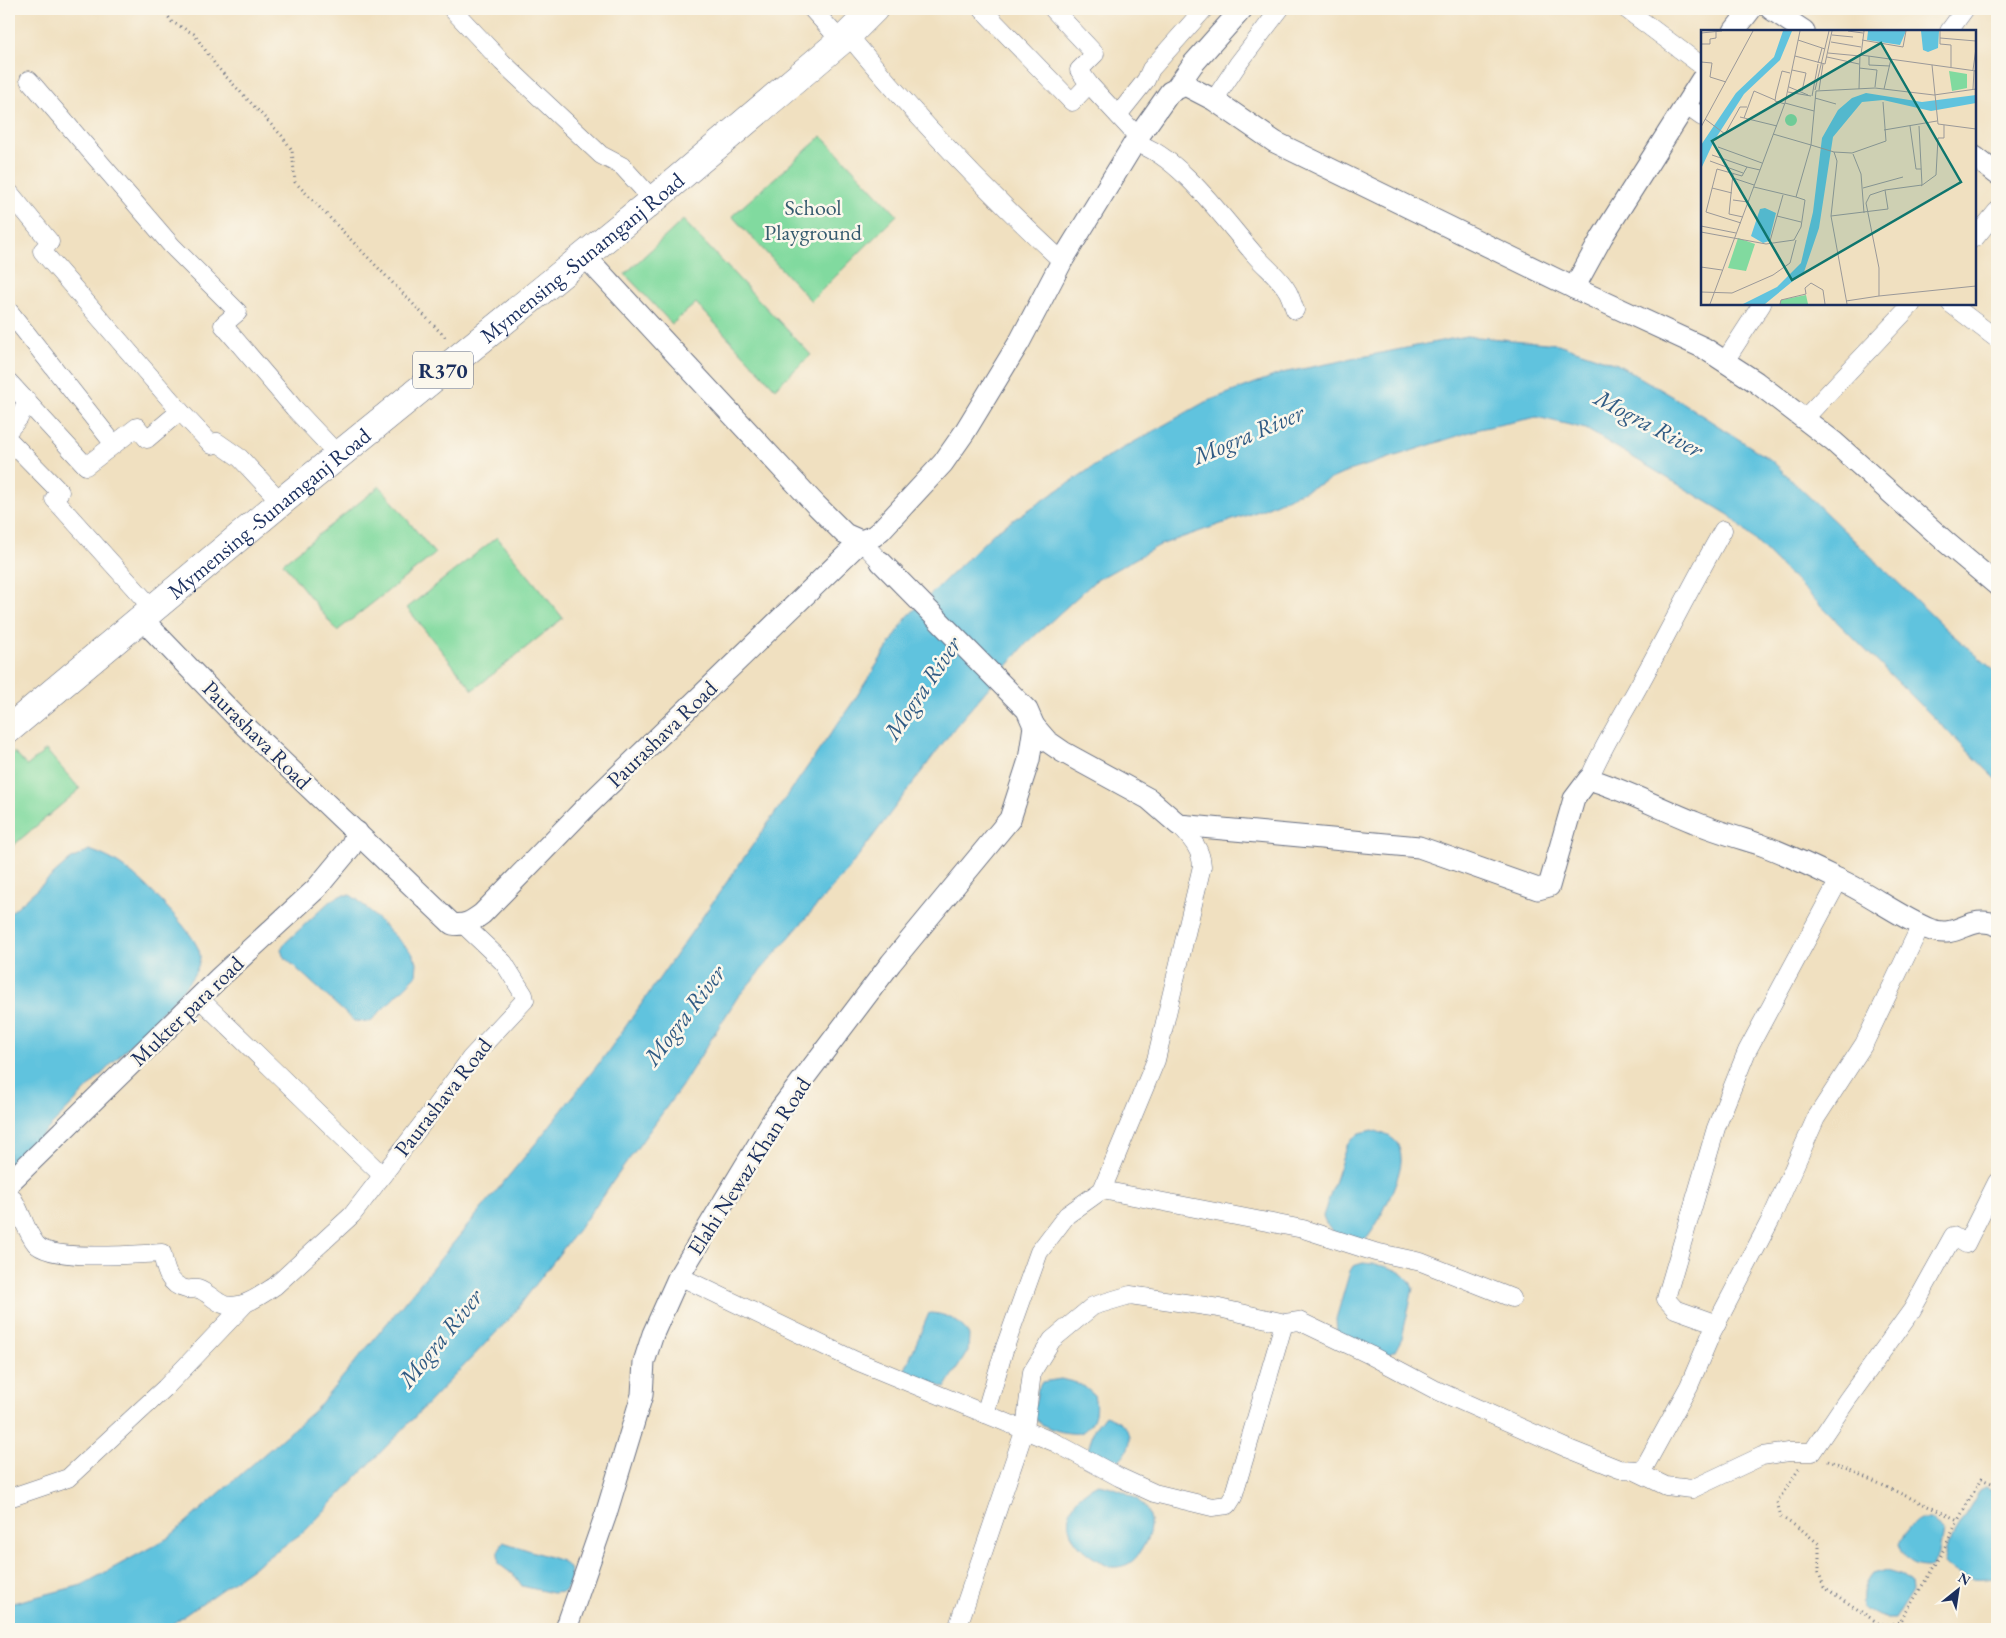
<svg xmlns="http://www.w3.org/2000/svg" width="2006" height="1638" viewBox="0 0 2006 1638" font-family="'EB Garamond',serif">
<rect width="100%" height="100%" fill="#fbf7ec"/>
<filter id="ink" filterUnits="userSpaceOnUse"><feTurbulence type="fractalNoise" baseFrequency=".02" numOctaves="2"/><feDisplacementMap in="SourceGraphic" scale="10" xChannelSelector="R" yChannelSelector="G"/><feConvolveMatrix kernelMatrix="1 2 1 2 8 2 1 2 1" color-interpolation-filters="sRGB"/></filter>
<filter id="wash" filterUnits="userSpaceOnUse"><feTurbulence type="fractalNoise" baseFrequency=".0096" numOctaves="4" result="noise"/><feDisplacementMap in="SourceGraphic" scale="20" xChannelSelector="R" yChannelSelector="G"/><feGaussianBlur stdDeviation="1.12" result="paint"/><feColorMatrix in="noise" values="0 0 0 0 0 0 0 0 0 0 0 0 0 0 0 0 0 1.4 0 .05"/><feComposite in="paint" operator="in"/></filter>
<g filter="url(#wash)">
<rect width="100%" height="100%" fill="#f0e0c0"/>
<g fill="#81da9f" stroke="#4e847e">
<polygon points="822,136 897,215 811,301 732,216"/>
<polygon points="683,220 811,355 775,388 696,303 672,324 625,274"/>
<polygon points="380,486 435,554 337,631 283,563"/>
<polygon points="497,537 563,618 473,690 407,608"/>
<polygon points="46,750 80,789 9,849 9,757 14,752 27,766"/>
</g>
<g fill="#60c3de" stroke="#3e799e">
<polygon points="1466,336 1558,344 1617,364 1672,396 1771,460 1946,629 1997,673 1997,780 1729,515 1586,429 1537,417 1479,429 1349,471 1259,511 1160,545 1095,581 1026,644 955,727 850,867 737,998 681,1087 586,1219 510,1318 305,1531 165,1629 9,1629 9,1604 82,1585 168,1538 317,1408 536,1143 607,1053 855,699 907,617 995,532 1111,455 1205,402 1282,373"/>
<path d="M89,850C102,854 116,861 126,869C143,881 199,936 200,955C201,972 181,991 171,1003L9,1169V914L70,860Z"/>
<polygon points="342,895 350,895 359,901 412,953 417,962 416,976 370,1022 354,1021 283,956 281,949 284,944 330,901"/>
<path d="M1373,1130C1381,1133 1392,1136 1397,1143C1399,1147 1401,1153 1401,1158C1403,1174 1376,1232 1363,1242C1342,1236 1331,1238 1323,1216L1347,1144L1360,1133Z"/>
<path d="M1363,1263C1382,1265 1406,1268 1413,1288L1402,1338L1395,1351L1389,1354L1376,1353L1337,1332L1336,1319L1350,1271L1353,1266Z"/>
<path d="M929,1313C945,1313 961,1321 969,1335L968,1351L945,1388L904,1372Z"/>
<path d="M1061,1379L1081,1384L1094,1395C1098,1411 1095,1424 1081,1433C1067,1435 1040,1428 1033,1416L1038,1389L1042,1382Z"/>
<path d="M1105,1415C1133,1424 1139,1443 1116,1463L1092,1455L1088,1450L1094,1429Z"/>
<path d="M1098,1484C1132,1490 1165,1509 1143,1547C1137,1558 1130,1566 1117,1567C1109,1568 1102,1563 1096,1559C1059,1537 1059,1503 1098,1484Z"/>
<path d="M1986,1487L1997,1492V1577C1975,1582 1961,1580 1944,1563L1949,1542L1980,1490Z"/>
<path d="M1920,1520H1931L1944,1531L1940,1552L1931,1567C1914,1568 1904,1561 1899,1545L1908,1527Z"/>
<path d="M503,1542L562,1561C574,1570 573,1581 564,1592L552,1593L522,1586L516,1577L499,1564L498,1553Z"/>
<path d="M1886,1570L1900,1574L1911,1583L1912,1592L1895,1619H1886L1863,1607C1862,1593 1863,1585 1872,1574Z"/>
</g>
</g>
<g filter="url(#ink)">
<g fill="none" stroke-linecap="round" stroke-linejoin="round">
<defs>
<g id="minor">
<polyline points="452,9 502,62 601,155 622,166 653,200"/>
<polyline points="812,9 841,41"/>
<polyline points="982,9 1072,102 1089,84 1138,137"/>
<polyline points="1053,9 1095,54 1079,70 1089,84"/>
<polyline points="1626,9 1702,66"/>
<polyline points="1949,31 1965,9"/>
<path d="M848,35C914,115 986,191 1062,261"/>
<polyline points="29,80 172,246 238,312 223,325 294,408 339,456"/>
<polyline points="1214,100 1238,64 1280,9"/>
<polyline points="1685,105 1702,117"/>
<polyline points="1118,115 1146,80 1151,69 1204,9"/>
<path d="M1135,143C1178,154 1226,222 1255,255C1266,268 1280,277 1288,292C1291,298 1293,305 1295,310"/>
<polyline points="9,192 50,242 42,251 180,411"/>
<polyline points="1975,238 1997,211"/>
<polyline points="1951,304 1997,339"/>
<polyline points="9,311 113,443"/>
<polyline points="1725,361 1762,304"/>
<polyline points="9,382 86,466 137,427 147,439 180,411 212,445 217,442 240,458 281,502"/>
<polyline points="1804,419 1912,304"/>
<polyline points="9,430 19,418 27,400"/>
<polyline points="9,440 60,492 54,499 153,609"/>
<polyline points="861,541 881,562"/>
<path d="M1589,779C1604,743 1625,712 1643,678C1670,629 1695,579 1723,530"/>
<polyline points="199,998 382,1175"/>
<polyline points="1102,1190 1303,1229 1375,1252 1421,1262 1512,1298"/>
<path d="M9,1193C21,1208 24,1229 36,1244C51,1262 138,1254 162,1253C165,1269 168,1285 186,1289C190,1290 194,1288 198,1289C208,1292 215,1302 225,1305C243,1309 261,1295 275,1286L352,1215L429,1115L470,1059L525,1000L524,995L504,963L464,925"/>
<polyline points="679,1276 854,1360 1056,1443 1119,1477 1154,1493 1212,1507 1228,1505 1233,1497 1282,1330 1285,1323 1299,1321 1370,1355 1434,1389 1569,1449 1619,1469 1640,1470 1645,1466 1689,1386 1712,1332 1771,1219 1816,1118 1864,1044 1921,925"/>
<polyline points="1717,1324 1675,1309 1666,1299 1669,1288 1716,1128 1747,1051 1839,880"/>
<path d="M985,1414L1005,1347L1039,1252L1067,1215L1102,1190L1156,1060L1202,866C1201,848 1191,839 1179,825"/>
<polyline points="1633,1470 1666,1486 1692,1489 1762,1456 1789,1452 1812,1452 1847,1400 1912,1310 1953,1236 1966,1244 1997,1182"/>
<polyline points="9,1498 68,1478 165,1388 245,1304"/>
<polyline points="957,1629 1025,1429 1032,1372 1052,1340 1093,1306 1130,1295 1219,1308 1285,1323"/>
</g>
<g id="tertiary">
<polyline points="1771,9 1804,31"/>
<polyline points="1734,31 1751,9"/>
<polyline points="1177,87 1193,64 1242,9"/>
<polyline points="1975,157 1997,174"/>
<polyline points="584,255 816,505 845,534 861,541 874,536 881,530 943,463 964,433 1020,341 1062,261 1138,137 1170,92 1185,85 1214,100 1275,142 1574,288 1704,348 1756,382 1834,442 1947,543 1997,585"/>
<polyline points="1574,288 1602,237 1702,79"/>
<path d="M142,619L246,727L452,924C465,926 471,922 482,914L585,808L861,541"/>
<path d="M1034,726L1047,741L1063,752L1149,799L1179,825L1419,847L1538,889L1549,886L1574,799L1589,779C1625,790 1659,808 1694,822C1715,831 1737,837 1759,844C1787,854 1815,868 1842,881C1872,895 1898,916 1929,929C1959,941 1968,913 1997,925"/>
<polyline points="9,1183 219,978 316,889 350,848 357,832"/>
<polyline points="566,1629 606,1514 642,1395 644,1362 653,1334 679,1276 776,1115 891,963 1010,819 1029,760 1034,726 1027,710 881,562"/>
</g>
<g id="primary">
<path id="s1" d="M9,729L281,502L653,200L848,35L874,9"/>
</g>
</defs>
<use href="#minor" stroke="#666d80" stroke-width="19"/>
<use href="#tertiary" stroke="#666d80" stroke-width="23"/>
<use href="#primary" stroke="#666d80" stroke-width="29"/>
<g stroke="#666d80" stroke-width="3" stroke-dasharray="1 4" stroke-linecap="butt">
<polyline points="163,9 172,22 194,34 217,67 282,136 292,150 295,182 447,339"/>
<polyline points="1828,1460 1958,1520 1981,1479 1997,1485"/>
<polyline points="1799,1469 1777,1502 1781,1517 1802,1530 1819,1544 1819,1573 1824,1587 1878,1623 1883,1624 1899,1622 1903,1617 1940,1557 1958,1520"/>
</g>
<use href="#minor" stroke="#fff" stroke-width="18"/>
<use href="#tertiary" stroke="#fff" stroke-width="21"/>
<use href="#primary" stroke="#fff" stroke-width="28"/>
</g>
</g>
<g text-anchor="middle" dominant-baseline="central" stroke-width="5" stroke-linejoin="round" paint-order="stroke">
<rect fill="#fbf7ec" stroke="#5e6b89" stroke-width="1" x="413" y="351.5" width="60" height="37" rx="4"/>
<g font-size="21" font-weight="bold" fill="#1b2f5e">
<text x="443" y="370">R370</text>
</g>
<g font-size="22" fill="#345a6e" stroke="#fbf7ec">
<text x="813" y="207">School<tspan x="813" dy="25">Playground</tspan></text>
</g>
<g font-size="22" fill="#1b2f5e" stroke="#fbf7ec">
<text stroke="none"><textPath href="#s1" startOffset="742">Mymensing -Sunamganj Road</textPath></text>
<text stroke="none"><textPath href="#s1" startOffset="338">Mymensing -Sunamganj Road</textPath></text>
<text transform="translate(662 734) rotate(-44)">Paurashava Road</text>
<text transform="translate(257 735) rotate(45)">Paurashava Road</text>
<text transform="translate(187 1011) rotate(-44)">Mukter para road</text>
<text transform="translate(443 1097) rotate(-52)">Paurashava Road</text>
<text transform="translate(749 1166) rotate(-57)">Elahi Newaz Khan Road</text>
</g>
<g font-size="24" font-style="italic" fill="#305b84" stroke="#fbf7ec">
<text transform="translate(1649 423) rotate(28)">Mogra River</text>
<text transform="translate(1248 434) rotate(-23)">Mogra River</text>
<text transform="translate(922 688) rotate(-56)">Mogra River</text>
<text transform="translate(684 1015) rotate(-53)">Mogra River</text>
<text transform="translate(440 1338) rotate(-51)">Mogra River</text>
</g>
</g>
<g transform="translate(1701 30)">
<rect width="275" height="275" fill="#f0e0c0"/>
<path d="M248,41L266,44V58L251,61ZM84 90a6 6 0 1 1 12 0a6 6 0 1 1-12 0ZM37,208L54,214L45,241L27,238ZM105,265L107,274H79L80,270Z" fill="#81da9f"/>
<path d="M82,1H91L79,30L43,64L13,111L0,139V115L35,63L73,27ZM167,1H205L199,15L166,10ZM220,1H238L237,18L227,22L222,20ZM165,63L221,72L275,65V73L230,81L182,70L161,72L132,107L118,198L103,242L64,274H42L76,257L100,233L112,182L121,108L137,80L151,68ZM64,178L75,183L68,211L62,213L50,206L59,179Z" fill="#60c3de"/>
<path fill="none" stroke="#9b9999" stroke-width="1" d="M147,1L162,3M163,1L160,25L275,41M239,1V14L250,15V37M0,3L21,1M131,5L152,7M239,8L275,11M97,10L124,19M161,10L202,17L205,1M130,12L160,17M0,14H9V9L15,8V2M127,23L159,26M94,26L124,34L131,1M168,26V35L189,36M126,27L158,34M0,32L11,33L9,47L25,52M117,33L121,18M231,35L237,94L275,99M158,38L176,40L174,57M91,40L105,43L101,61M272,40L275,18M88,57L107,65M158,59L159,24M183,59L190,29M272,59L273,41M114,60L128,1M118,60L122,34M87,62L110,66M111,66L117,34M114,68L135,74M84,73L113,81M84,74L74,71L75,64L81,41L89,43M39,87L76,96M43,88L53,61L74,70M4,89L24,104L39,77H46M209,96L215,139H220M0,97L52,1M183,100L236,91M72,104L110,115L115,61L174,58L233,65L275,59M17,117L61,133M133,122L151,123L185,111L182,72M152,124L160,144L163,183M11,125L46,137M9,131L42,143M32,144L28,184L42,187M32,148L53,155M220,156L235,145L237,108H243V95M53,157L95,167L110,115L133,122L136,131L130,186L146,274M11,158L31,163M162,158L202,147M184,160L169,165L165,173L178,238V266L275,256M32,170L47,172M76,186L100,192M130,186L187,179L184,160L221,155L218,96M40,193L5,182L16,139L41,146L46,137L59,140M0,196L35,203M0,202L65,214L93,210L100,197L104,170L95,167M69,211L82,165M0,237L21,240M0,262L31,263L72,245L89,233L95,210M145,271L178,266M9,274L84,73L99,1M79,274L80,270L105,264L104,258L110,253L122,260L124,274"/>
<path fill="#0f766e" fill-opacity="0.15" stroke="#0f766e" stroke-width="2.5" d="M180,13L260,152L91,250L11,111Z"/>
<rect width="275" height="275" fill="none" stroke="#1b2f5e" stroke-width="2.5"/>
</g>
<rect width="2006" height="1638" fill="none" stroke="#fbf7ec" stroke-width="30"/>
<g transform="translate(1958 1590) rotate(30)" stroke="#fbf7ec" stroke-width="4" paint-order="stroke">
<path d="M0-4L9 19L0 12L-9 19Z" fill="#1b2f5e"/>
<text y="-8" font-size="14" font-weight="bold" text-anchor="middle" fill="#1b2f5e">N</text>
</g>
</svg>
